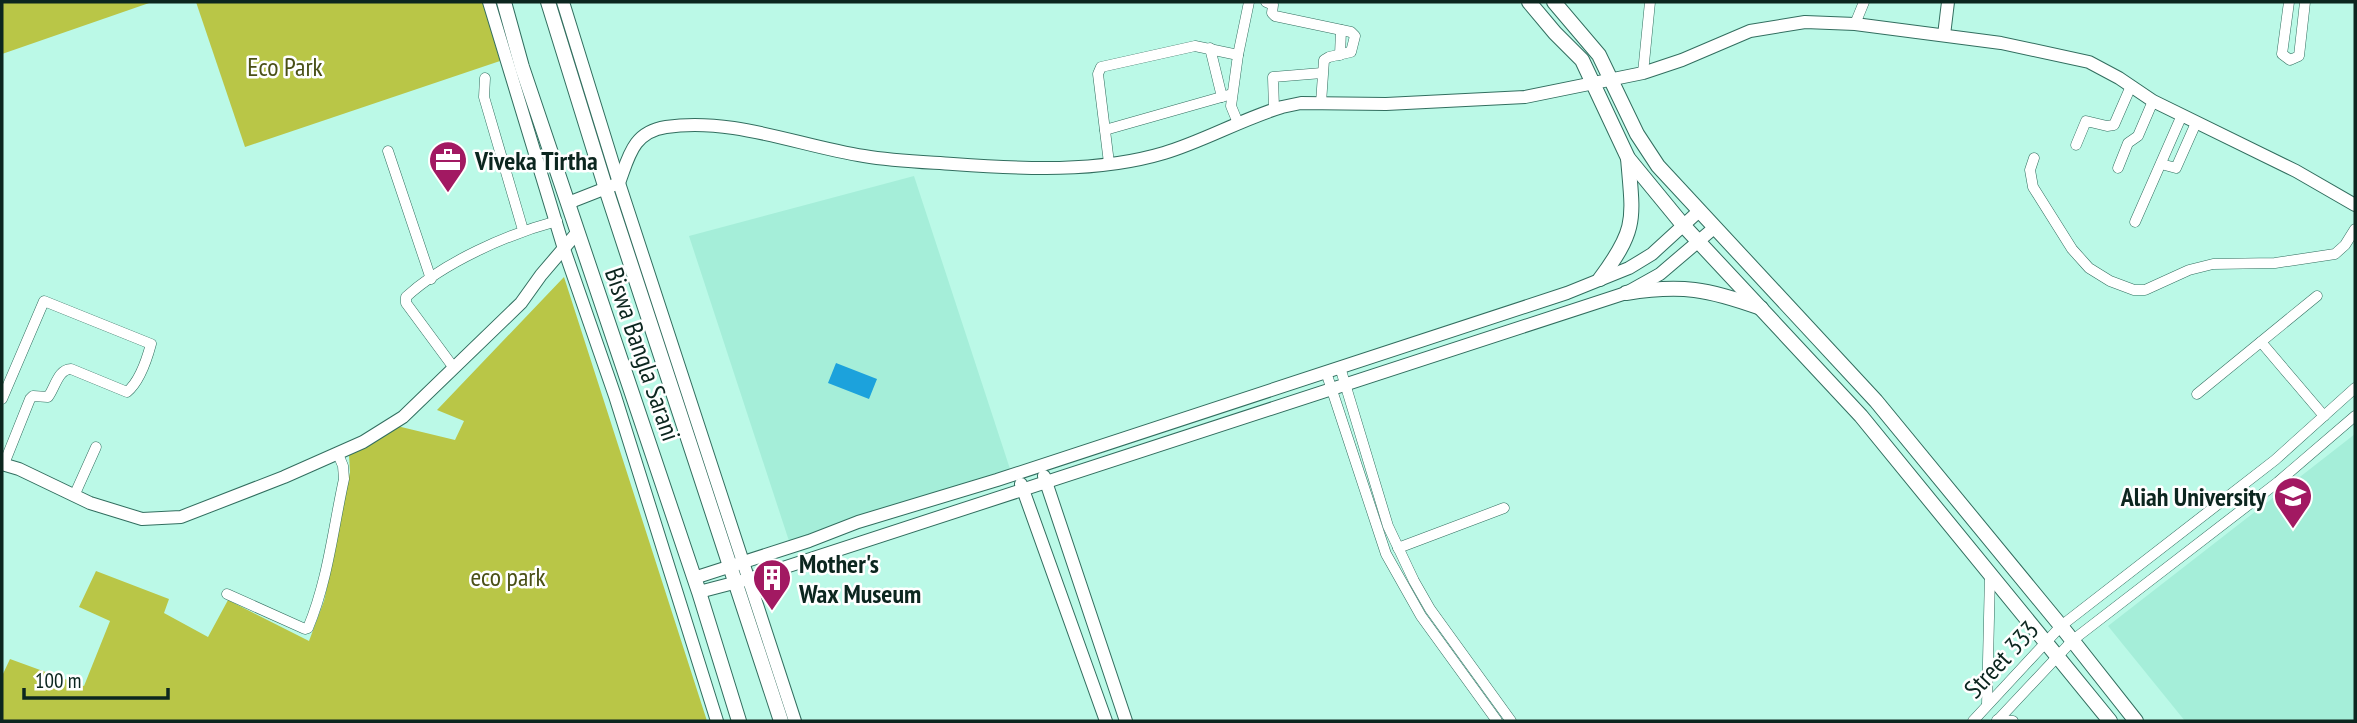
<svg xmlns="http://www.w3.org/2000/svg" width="2357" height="723" viewBox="0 0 2357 723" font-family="'PT Sans Narrow',sans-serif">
<rect width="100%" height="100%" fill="#bbf9e7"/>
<g fill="#a5eed9">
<polygon points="914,176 1011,472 790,544 689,236"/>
<polygon points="2355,434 2355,721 2185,721 2108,626"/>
</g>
<g fill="#b9c647">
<polygon points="2,2 152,2 2,54"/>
<polygon points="196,2 483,2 500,61 245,147"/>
<polygon points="564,277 707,721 2,721 2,676 10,659 84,686 110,621 79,607 96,571 169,599 164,613 208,637 228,600 309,641 324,601 333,560 350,472 349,455 397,426 455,440 464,421 437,410"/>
</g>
<polygon fill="#1ca2dc" points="836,363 877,379 869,399 828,383"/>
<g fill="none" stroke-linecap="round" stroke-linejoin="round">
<defs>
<g id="minor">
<polyline points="1266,2 1273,5 1272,13 1275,16 1351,32 1355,36 1351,52 1329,57 1324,60 1321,103"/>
<polyline points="2289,2 2282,54 2290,60 2299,56 2305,2"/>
<polyline points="1855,24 1864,2"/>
<polyline points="1210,48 1222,97"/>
<polyline points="1238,55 1249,2"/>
<polyline points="1340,55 1341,30"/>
<polyline points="1643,73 1650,2"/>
<polyline points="485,78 484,97 523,230"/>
<polyline points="1274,109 1273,77 1322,73"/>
<polyline points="1105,130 1232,94"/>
<polyline points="2076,145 2086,121 2107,126 2114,125 2131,86"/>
<polyline points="388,151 431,279"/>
<polyline points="2034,158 2030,170 2033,187 2072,249 2089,268 2110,281 2134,290 2145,290 2189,270 2213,264 2275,263 2335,254 2345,245 2355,229"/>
<polyline points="1109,163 1098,74 1101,67 1195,46 1238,55 1231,106 1238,123"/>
<polyline points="2161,164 2176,168 2196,123"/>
<polyline points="2118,168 2128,143 2138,136 2153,101"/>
<polyline points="2135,222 2182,115"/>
<polyline points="2261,342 2324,416"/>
<polyline points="1340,367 1388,526 1414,581 1430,609 1511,721"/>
<path d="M454,368L406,303V297C444,262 508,234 557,221"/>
<polyline points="1326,372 1386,554 1421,616 1497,721"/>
<polyline points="2197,394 2317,296"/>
<path d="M2,399L44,301L151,344C147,359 139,382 127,392L71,369C58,369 55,388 48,397L33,396L30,399L4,464"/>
<polyline points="74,496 96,447"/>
<polyline points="1398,548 1504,508"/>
<path d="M227,594L305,629L308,628C328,580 333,529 344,479L343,466L338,454"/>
<polyline points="1987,705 1990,574"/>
<polyline points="1997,720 2013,721"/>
<polyline points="1973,721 2061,626 2275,460 2355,388"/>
<polyline points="1997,721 2073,640 2278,482 2355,416"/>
</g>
<g id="tertiary">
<polyline points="489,2 564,249 615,396 717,721"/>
<polyline points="563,2 619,183 795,721"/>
<polyline points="1944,35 1948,2"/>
<path d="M568,203L619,183C629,156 633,132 666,127C733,117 799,146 864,156C893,161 924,162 953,164C1023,169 1097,173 1164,153C1204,141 1242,119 1282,107L1301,103L1386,104L1525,97L1643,73L1682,60L1750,31L1805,22L1855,24L2001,43L2089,62L2119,78L2153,101L2296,171L2355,205"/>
<polyline points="2,464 19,469 90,503 142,519 181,517 284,477 363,442 403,417 521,303 541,275 576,234"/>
<polyline points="1044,476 1126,721"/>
<polyline points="1021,484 1106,721"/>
<polyline points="694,578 809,541 858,522 997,480 1567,293 1629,268 1652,254 1699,211"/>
<polyline points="699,592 749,579 1626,293 1660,274 1714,228"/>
</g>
<g id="secondary">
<path d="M1600,279C1638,228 1633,219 1628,158"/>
<path d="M1626,293C1682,284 1708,289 1761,308"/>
</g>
<g id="primary">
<polyline points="504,2 522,67 699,592 739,721"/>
<polyline points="548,2 606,189 781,721"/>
<polyline points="1529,2 1555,33 1582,60 1628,158 1683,225 1861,416 2110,721"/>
<polyline points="1554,2 1599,55 1637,134 1658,166 1876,401 2061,626 2136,721"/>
</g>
</defs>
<use href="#minor" stroke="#326e5f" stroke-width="11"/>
<use href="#tertiary" stroke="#326e5f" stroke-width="14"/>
<use href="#secondary" stroke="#326e5f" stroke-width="16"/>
<use href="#primary" stroke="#326e5f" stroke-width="16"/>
<use href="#minor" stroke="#fff" stroke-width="10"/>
<use href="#tertiary" stroke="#fff" stroke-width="12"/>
<use href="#secondary" stroke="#fff" stroke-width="14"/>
<use href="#primary" stroke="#fff" stroke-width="14"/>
</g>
<defs>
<symbol id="office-pin" viewBox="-11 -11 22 30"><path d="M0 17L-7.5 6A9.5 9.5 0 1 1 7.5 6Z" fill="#a21962" stroke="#fff"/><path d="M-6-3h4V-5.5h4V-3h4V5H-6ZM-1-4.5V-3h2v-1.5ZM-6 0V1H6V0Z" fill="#fff"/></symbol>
<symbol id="university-pin" viewBox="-11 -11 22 30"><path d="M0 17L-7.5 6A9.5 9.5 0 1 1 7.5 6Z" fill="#a21962" stroke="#fff"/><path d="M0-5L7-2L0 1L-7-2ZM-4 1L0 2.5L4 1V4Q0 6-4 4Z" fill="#fff"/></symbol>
<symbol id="building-pin" viewBox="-11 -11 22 30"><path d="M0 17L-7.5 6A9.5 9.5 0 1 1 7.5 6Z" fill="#a21962" stroke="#fff"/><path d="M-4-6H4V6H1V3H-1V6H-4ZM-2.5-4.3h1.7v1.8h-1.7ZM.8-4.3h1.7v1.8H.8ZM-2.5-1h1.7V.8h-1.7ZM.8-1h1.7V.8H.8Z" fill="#fff"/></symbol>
</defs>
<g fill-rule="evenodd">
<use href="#office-pin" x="426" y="138" width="44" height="60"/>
<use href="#university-pin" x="2271" y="474" width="44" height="60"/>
<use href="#building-pin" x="750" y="556" width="44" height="60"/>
</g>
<g text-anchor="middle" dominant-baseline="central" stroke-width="5" stroke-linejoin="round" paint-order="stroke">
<g font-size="26" fill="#4a5016" stroke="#fff">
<text x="285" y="66">Eco Park</text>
<text x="508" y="576">eco park</text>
</g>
<g font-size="26" font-weight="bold" fill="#0c261f" stroke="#fff" text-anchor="start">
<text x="475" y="160">Viveka Tirtha</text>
<text x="2266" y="496" text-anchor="end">Aliah University</text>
<text x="799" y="563">Mother's<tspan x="799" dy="30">Wax Museum</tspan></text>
</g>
<g font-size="26" fill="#0c261f" stroke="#fff">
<text transform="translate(643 354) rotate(71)">Biswa Bangla Sarani</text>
<text transform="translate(2001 659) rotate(-47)">Street 333</text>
</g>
</g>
<rect width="2357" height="723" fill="none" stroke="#0c261f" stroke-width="7"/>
<path d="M24 688v10h144v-10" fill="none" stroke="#0c261f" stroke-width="3.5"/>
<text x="35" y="688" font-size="21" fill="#0c261f" stroke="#ffffff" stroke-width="5" paint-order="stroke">100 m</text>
</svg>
